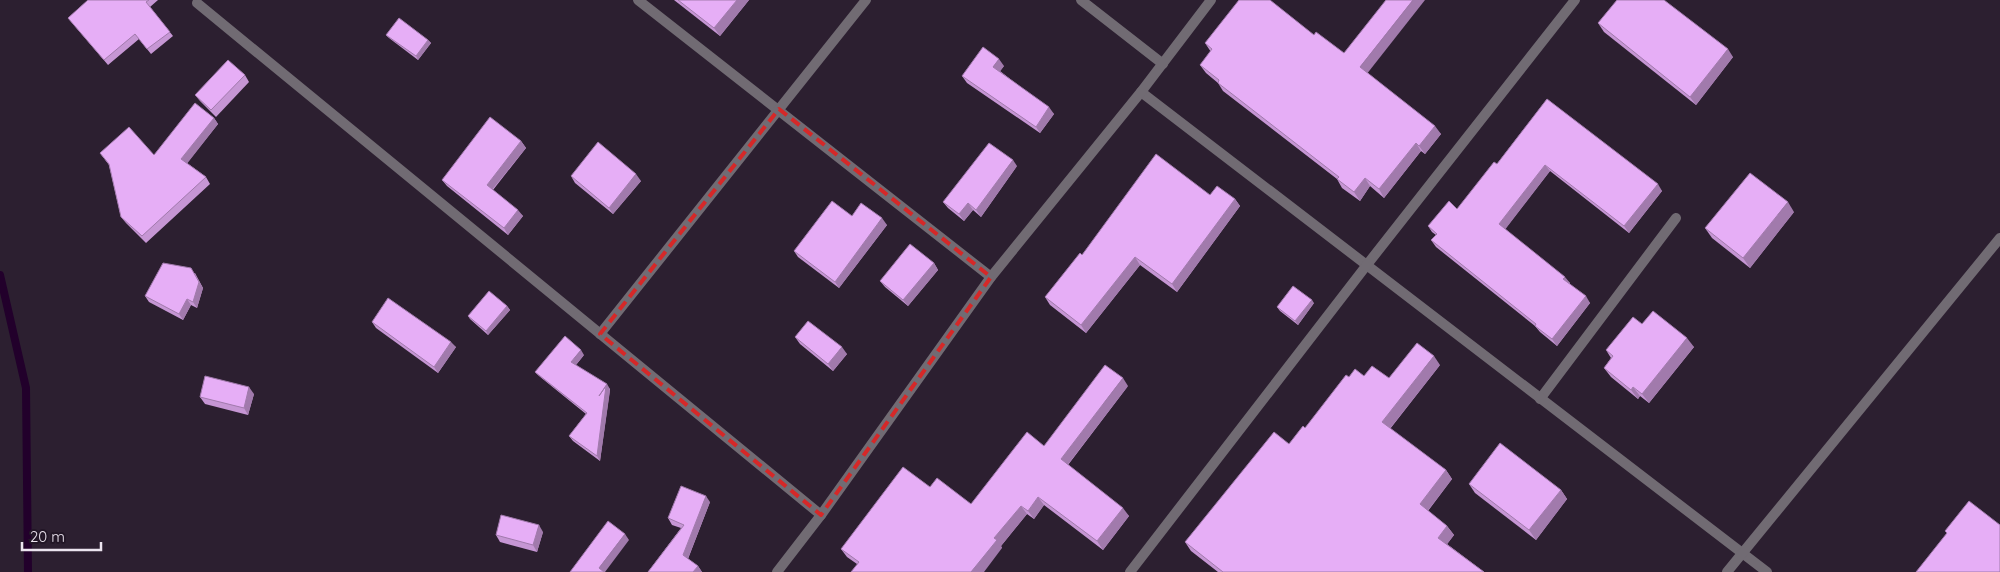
<svg xmlns="http://www.w3.org/2000/svg" width="2000" height="572" viewBox="0 0 2000 572" font-family="Quicksand,sans-serif">
<rect width="100%" height="100%" fill="#2c1f30"/>
<g fill="none" stroke-linecap="round" stroke-linejoin="round">
<polyline stroke="#22002b" stroke-width="8" points="0,275 26,388 28,572"/>
<polyline stroke="#716b73" stroke-width="10" points="1540,399 1676,218"/>
<g stroke="#716b73" stroke-width="10">
<polyline points="638,0 991,277"/>
<polyline points="1081,0 1163,64"/>
<polyline points="197,3 821,515"/>
<polyline points="1141,92 1767,572"/>
<polyline points="600,334 866,0"/>
<polyline points="777,572 821,515 991,277 1141,92 1211,0"/>
<polyline points="1130,572 1366,266 1575,0"/>
<polyline points="1727,572 2000,238"/>
</g>
</g>
<g fill="#c696d4">
<polygon points="88,0 158,0 150,7 173,36 151,54 139,39 108,65 68,18"/>
<polygon points="674,0 749,0 720,36"/>
<polygon points="1598,23 1733,57 1696,105 1604,32"/>
<polygon points="386,35 428,40 431,43 418,60 389,38"/>
<polygon points="1314,35 1344,53 1441,134 1425,154 1421,151 1384,198 1370,186 1360,201 1342,188 1337,179 1223,91 1218,83 1206,73 1200,65 1211,52 1205,43"/>
<polygon points="1004,66 1000,71 1054,114 1040,133 967,83 962,76"/>
<polygon points="245,75 249,82 216,117 200,101 195,95"/>
<polygon points="1547,99 1662,191 1629,233 1550,171 1505,229 1570,283 1570,284 1590,303 1557,346 1540,332 1535,326 1436,247 1431,240 1436,235 1432,232 1428,226 1457,209 1497,164"/>
<polygon points="214,118 218,124 187,163 206,177 210,184 146,243 126,223 121,217 109,165 100,153 154,155"/>
<polygon points="521,141 526,148 493,190 523,216 508,235 447,186 442,180"/>
<polygon points="1017,166 981,217 973,210 964,221 948,208 943,202"/>
<polygon points="571,176 641,181 613,214 575,183"/>
<polygon points="1210,195 1235,199 1240,206 1177,292 1140,265 1086,333 1050,305 1045,297 1082,255"/>
<polygon points="1794,212 1750,268 1712,238 1705,228"/>
<polygon points="852,216 887,225 839,288 798,257 794,251"/>
<polygon points="934,263 938,270 908,306 885,287 880,281"/>
<polygon points="195,273 203,288 197,308 191,305 183,320 149,302 145,296"/>
<polygon points="1314,303 1298,325 1280,311 1277,307"/>
<polygon points="507,306 510,310 488,335 470,319 468,316"/>
<polygon points="372,322 456,347 438,373 376,328"/>
<polygon points="1642,324 1694,347 1649,403 1640,396 1638,399 1611,377 1604,368 1611,358 1606,350"/>
<polygon points="795,337 847,354 833,371 800,344"/>
<polygon points="584,355 576,365 610,389 600,461 573,441 569,436 586,414 539,376 535,372"/>
<polygon points="1440,365 1390,429 1446,470 1452,479 1428,511 1447,526 1454,535 1447,544 1484,572 1218,572 1191,551 1185,542 1289,444 1305,428 1349,377 1364,376 1389,378"/>
<polygon points="1128,386 1068,465 1129,516 1103,550 1044,505 1034,519 1027,514 1001,546 1002,548 857,564 847,557 841,549 930,487 971,504 1044,446"/>
<polygon points="254,394 248,415 205,404 200,397"/>
<polygon points="1469,484 1561,490 1567,499 1536,540 1475,493"/>
<polygon points="710,502 688,559 698,566 702,572 648,572 681,528 672,525 668,518"/>
<polygon points="543,532 537,552 500,542 496,535"/>
</g>
<g fill="#a17aac">
<polygon points="737,0 749,0 720,36 714,28"/>
<polygon points="1413,0 1425,0 1366,75 1360,67"/>
<polygon points="428,40 431,43 418,60 416,56"/>
<polygon points="1728,49 1733,57 1696,105 1690,97"/>
<polygon points="999,59 1004,66 998,74 993,67"/>
<polygon points="1049,107 1054,114 1040,133 1036,127"/>
<polygon points="214,118 218,124 186,165 181,159"/>
<polygon points="1435,126 1441,134 1425,154 1419,146"/>
<polygon points="521,141 526,148 491,191 487,185"/>
<polygon points="1416,143 1421,151 1384,198 1379,189"/>
<polygon points="1013,160 1017,166 981,217 976,210"/>
<polygon points="1545,165 1550,171 1504,231 1499,224"/>
<polygon points="636,174 641,181 613,214 609,208"/>
<polygon points="1365,178 1370,186 1360,201 1354,192"/>
<polygon points="1658,184 1662,191 1629,233 1624,226"/>
<polygon points="1235,199 1240,206 1177,292 1172,284"/>
<polygon points="1788,202 1794,212 1750,268 1743,258"/>
<polygon points="968,203 973,210 964,221 959,214"/>
<polygon points="518,210 523,216 508,235 504,228"/>
<polygon points="882,218 887,225 839,288 835,282"/>
<polygon points="1135,257 1140,265 1086,333 1081,325"/>
<polygon points="934,263 938,270 908,306 903,300"/>
<polygon points="191,268 203,288 197,308 193,302"/>
<polygon points="1565,277 1570,283 1568,286 1563,279"/>
<polygon points="1586,296 1590,303 1557,346 1552,339"/>
<polygon points="187,299 191,305 183,320 179,314"/>
<polygon points="1312,300 1314,303 1298,325 1295,321"/>
<polygon points="507,306 510,310 488,335 486,331"/>
<polygon points="1687,338 1694,347 1649,403 1642,394"/>
<polygon points="451,342 456,347 438,373 434,367"/>
<polygon points="842,347 847,354 833,371 828,364"/>
<polygon points="581,350 584,355 575,366 571,362"/>
<polygon points="1434,356 1440,365 1388,431 1382,422"/>
<polygon points="1123,378 1128,386 1066,467 1061,459"/>
<polygon points="607,384 610,389 609,390 610,391 600,461 597,456 599,396"/>
<polygon points="249,387 254,394 248,415 244,408"/>
<polygon points="1633,387 1640,396 1638,399 1631,390"/>
<polygon points="1446,470 1452,479 1426,513 1420,504"/>
<polygon points="1561,490 1567,499 1536,540 1529,530"/>
<polygon points="706,496 710,502 687,561 683,555"/>
<polygon points="1038,497 1044,505 1034,519 1028,511"/>
<polygon points="1021,506 1027,514 1001,546 1002,548 984,572 971,572 994,538"/>
<polygon points="1123,508 1129,516 1103,550 1097,541"/>
<polygon points="539,525 543,532 537,552 533,545"/>
<polygon points="1447,526 1454,535 1445,547 1438,538"/>
<polygon points="625,534 629,540 605,572 602,572 599,568"/>
<polygon points="698,566 702,572 693,572"/>
</g>
<g fill="#e6aef6" stroke="#a17aac">
<polygon points="88,0 149,0 146,2 170,32 147,49 135,34 104,60 68,18"/>
<polygon points="678,0 737,0 714,28"/>
<polygon points="1239,0 1270,0 1314,35 1316,32 1344,53 1386,0 1413,0 1360,67 1435,126 1419,146 1416,143 1379,189 1365,178 1354,192 1337,179 1339,177 1218,83 1219,80 1200,65 1212,49 1205,43"/>
<polygon points="1617,0 1664,0 1728,49 1690,97 1598,23"/>
<polygon points="399,18 428,40 416,56 386,35"/>
<polygon points="983,47 999,59 993,67 1049,107 1036,127 962,76"/>
<polygon points="228,60 245,75 211,110 195,95"/>
<polygon points="1547,99 1658,184 1624,226 1545,165 1499,224 1565,277 1563,279 1586,296 1552,339 1535,326 1536,324 1431,240 1437,234 1428,226 1449,201 1457,209 1494,162 1497,164"/>
<polygon points="195,103 214,118 181,159 206,177 142,236 121,217 109,164 100,153 129,127 154,155"/>
<polygon points="490,117 521,141 487,185 518,210 504,228 442,180"/>
<polygon points="598,142 636,174 609,208 571,176"/>
<polygon points="989,143 1013,160 976,210 968,203 959,214 943,202"/>
<polygon points="1156,154 1210,195 1217,186 1235,199 1172,284 1135,257 1081,325 1045,297 1080,253 1082,255"/>
<polygon points="1750,173 1788,202 1743,258 1705,228"/>
<polygon points="832,201 852,216 861,203 882,218 835,282 794,251"/>
<polygon points="910,244 934,263 903,300 880,281"/>
<polygon points="163,263 191,268 199,282 193,302 187,299 179,314 145,296"/>
<polygon points="1293,286 1312,300 1295,321 1277,307"/>
<polygon points="489,291 507,306 486,331 468,316"/>
<polygon points="388,298 451,342 434,367 372,322"/>
<polygon points="1653,311 1687,338 1642,394 1633,387 1631,390 1604,368 1613,356 1606,350 1633,317 1642,324"/>
<polygon points="808,321 842,347 828,364 795,337"/>
<polygon points="565,336 581,350 571,362 607,384 599,396 606,386 597,456 569,436 587,413 535,372"/>
<polygon points="1417,343 1434,356 1382,422 1446,470 1420,504 1447,526 1438,538 1484,572 1223,572 1185,542 1274,432 1289,444 1303,426 1305,428 1346,375 1349,377 1355,369 1364,376 1372,366 1389,378"/>
<polygon points="1105,365 1123,378 1061,459 1123,508 1097,541 1038,497 1028,511 1021,506 994,538 997,540 971,572 851,572 859,562 841,549 903,467 930,487 937,478 971,504 1027,432 1044,446"/>
<polygon points="205,376 249,387 244,408 200,397"/>
<polygon points="1500,443 1561,490 1529,530 1469,484"/>
<polygon points="681,486 706,496 683,555 698,566 693,572 648,572 684,525 668,518"/>
<polygon points="1969,501 2000,525 2000,572 1916,572 1947,533 1945,531"/>
<polygon points="501,515 539,525 533,545 496,535"/>
<polygon points="608,521 625,534 599,568 604,572 570,572"/>
</g>
<path fill="none" stroke="#d62828" stroke-width="4" stroke-dasharray="10 6" stroke-linejoin="round" d="M779,109L991,277L821,515L600,334Z"/>
<path d="M22 542v8h79v-8" fill="none" stroke="#ece4ef" stroke-width="2.5"/>
<text x="30" y="542" font-size="15" fill="#ece4ef" stroke="#221626" stroke-width="4" paint-order="stroke">20 m</text>
</svg>
